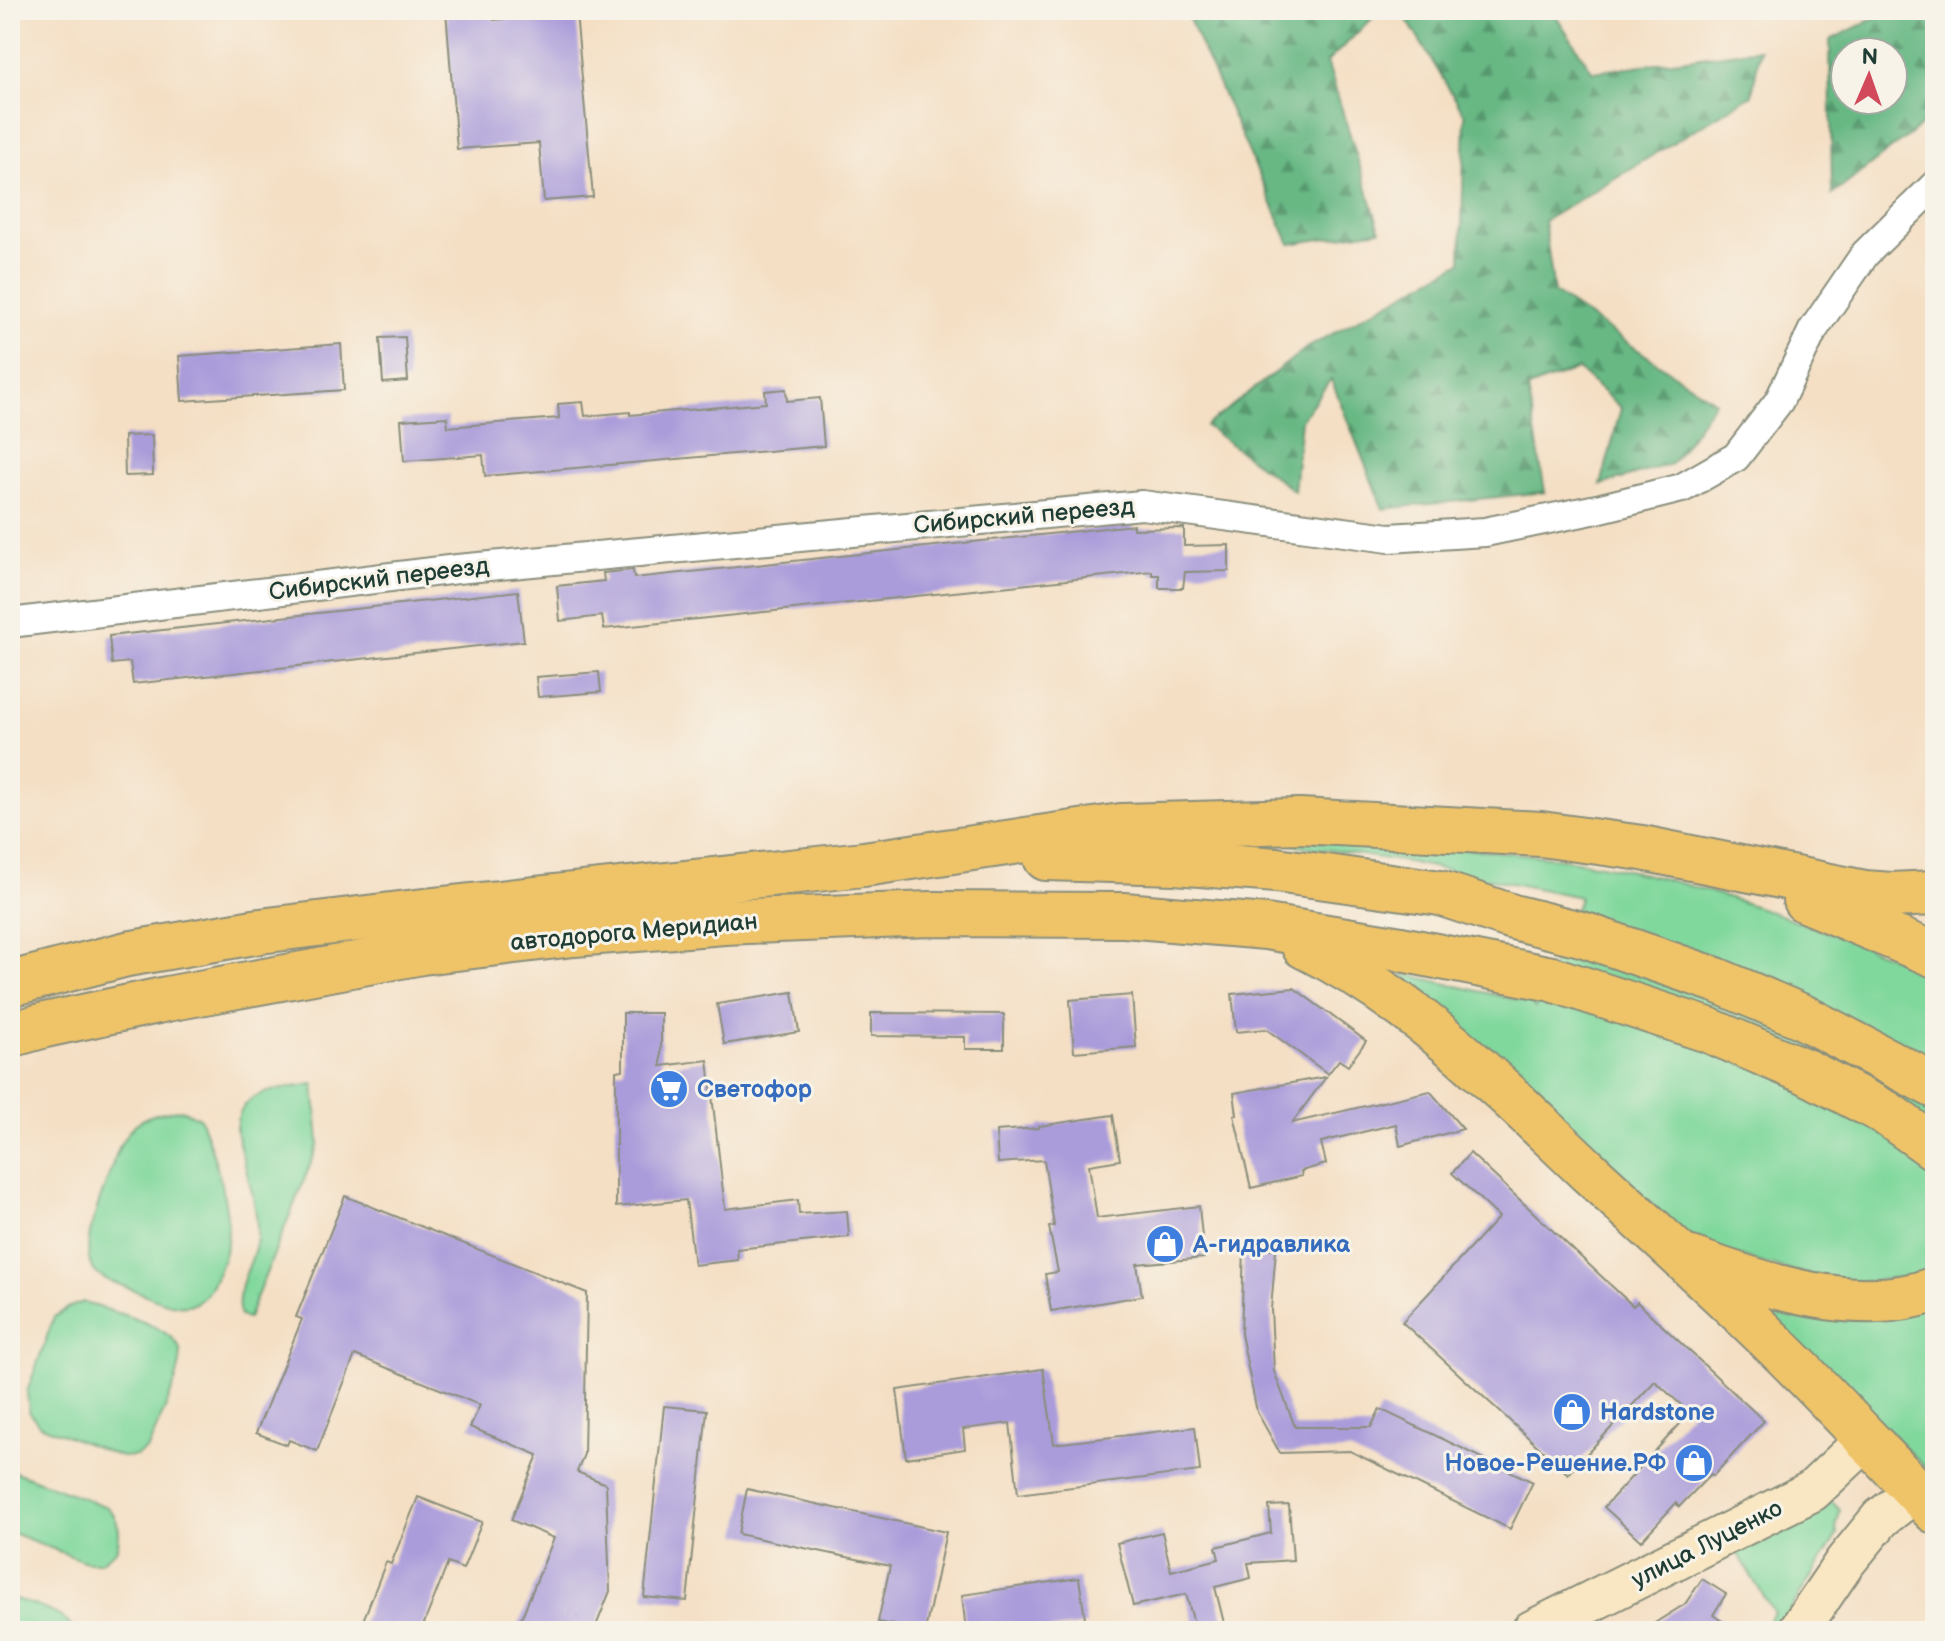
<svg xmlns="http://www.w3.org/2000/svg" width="1945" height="1641" viewBox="0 0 1945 1641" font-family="'Balsamiq Sans',sans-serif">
<defs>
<pattern id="forest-firs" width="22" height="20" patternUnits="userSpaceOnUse" patternTransform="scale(2)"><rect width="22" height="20" fill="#68b884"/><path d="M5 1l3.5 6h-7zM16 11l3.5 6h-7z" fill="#55976d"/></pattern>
</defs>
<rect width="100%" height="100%" fill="#f7f3e8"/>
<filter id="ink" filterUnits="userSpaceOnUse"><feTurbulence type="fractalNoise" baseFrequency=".0125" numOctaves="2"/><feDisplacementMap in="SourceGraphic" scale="16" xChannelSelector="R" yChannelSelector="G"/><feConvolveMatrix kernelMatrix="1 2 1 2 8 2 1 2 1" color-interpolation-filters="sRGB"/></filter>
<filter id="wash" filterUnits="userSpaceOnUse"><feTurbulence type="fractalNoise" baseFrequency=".006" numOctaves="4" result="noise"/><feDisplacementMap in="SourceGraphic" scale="32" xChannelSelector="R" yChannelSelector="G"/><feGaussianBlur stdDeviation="1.8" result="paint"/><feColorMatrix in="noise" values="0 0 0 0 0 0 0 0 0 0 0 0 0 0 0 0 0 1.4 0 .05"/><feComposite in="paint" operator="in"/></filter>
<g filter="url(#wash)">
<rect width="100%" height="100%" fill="#f4dfc4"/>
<g fill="#81d89d" stroke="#508a68" stroke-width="2">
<path d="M1249,838C1375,845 1506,844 1631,871C1731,893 1829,933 1925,970L1935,977V1268C1917,1278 1872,1282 1851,1281C1804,1277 1720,1254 1680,1231L1400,973L1531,1003L1535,1008L1580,897L1407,862Z"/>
<path d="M314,1084L319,1143L248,1318L240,1316C233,1287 255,1264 257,1237C259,1205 243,1162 236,1131C237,1088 280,1090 314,1084Z"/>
<path d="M183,1110L200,1118C212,1147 232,1211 227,1242C225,1255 219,1271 213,1282C208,1293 201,1304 187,1305C170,1308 145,1294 129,1288C115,1283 95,1279 90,1263C82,1239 103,1193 111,1169C124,1128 138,1112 183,1110Z"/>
<polygon points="1750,1298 1935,1308 1935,1477"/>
<path d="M83,1302C107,1311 167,1323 179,1347C188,1365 156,1428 148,1448L136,1456L121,1457L39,1425L29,1411L27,1392L54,1317L70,1307Z"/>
<path d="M10,1470L107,1507C120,1520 122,1534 116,1550L100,1562H86L10,1532Z"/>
<polygon points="1822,1502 1832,1502 1840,1510 1836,1528 1837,1535 1777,1631 1763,1631 1774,1613 1736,1551"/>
<path d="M10,1597C30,1605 64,1611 74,1631H10Z"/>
</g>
<g fill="url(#forest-firs)" stroke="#447a5c" stroke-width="2" fill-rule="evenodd">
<polygon points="1381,10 1327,62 1380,230 1290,244 1185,10"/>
<polygon points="1401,10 1552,10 1593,72 1760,49 1752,95 1544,221 1554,293 1715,402 1671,464 1601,485 1621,408 1578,369 1528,388 1545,492 1383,509 1331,379 1301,420 1294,491 1206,426 1305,349 1461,262 1465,115"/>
<path d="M1891,10H1935V106L1928,120L1832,195L1830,40ZM1845,52H1893V100H1845Z"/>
</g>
<g id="blocks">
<g fill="#aa9cda">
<polygon points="446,10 493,10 494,20 576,13 593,197 544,201 539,143 457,149"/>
<polygon points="405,337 408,381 383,383 380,338"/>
<polygon points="341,344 344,390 182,401 179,356"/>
<polygon points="786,389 787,401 820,398 824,446 485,476 483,455 404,461 401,420 447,417 448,427 559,418 558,404 583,402 585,416 630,412 630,415 766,403 765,391"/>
<polygon points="152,435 153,475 125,476 124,436"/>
<polygon points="1133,525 1133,529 1184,528 1184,546 1229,545 1229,571 1185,572 1183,588 1159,588 1159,575 1152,575 1152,571 604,629 602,616 560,621 557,586 604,581 603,573 633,570 634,578"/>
<polygon points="518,591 524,641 133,684 130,662 112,664 109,636"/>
<polygon points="599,672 601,692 538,697 536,677"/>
<polygon points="1294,988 1366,1041 1348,1066 1339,1060 1328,1074 1266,1029 1236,1032 1232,994"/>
<polygon points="793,992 799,1032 724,1044 717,1004"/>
<polygon points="1132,995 1136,1047 1074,1052 1070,1000"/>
<polygon points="623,1013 661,1013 661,1066 708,1060 725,1209 798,1200 799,1214 847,1211 849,1237 737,1249 738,1260 694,1265 686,1200 616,1207 616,1071 623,1070"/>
<polygon points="871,1013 1004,1014 1004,1049 965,1049 965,1037 871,1036"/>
<polygon points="1326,1077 1292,1123 1430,1091 1463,1129 1400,1146 1396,1124 1321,1142 1326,1164 1301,1171 1302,1176 1251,1188 1234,1115 1237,1115 1234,1093"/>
<polygon points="1113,1115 1120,1160 1089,1165 1097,1218 1199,1206 1204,1258 1137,1264 1142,1296 1051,1311 1045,1274 1058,1272 1049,1227 1054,1226 1044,1160 998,1163 996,1131 1039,1128 1039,1126"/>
<polygon points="1470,1153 1633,1306 1637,1302 1764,1421 1713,1476 1711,1474 1679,1507 1676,1503 1641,1541 1604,1507 1690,1413 1655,1381 1568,1474 1402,1322 1499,1217 1452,1173"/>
<polygon points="345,1196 587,1293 584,1454 577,1472 606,1484 610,1591 594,1631 516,1631 554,1538 511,1520 538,1455 470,1427 480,1405 355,1355 317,1451 289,1440 287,1445 256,1433 302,1319 296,1317"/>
<polygon points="1244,1248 1276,1249 1271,1309 1274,1371 1295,1427 1371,1427 1380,1409 1533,1482 1510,1529 1350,1451 1280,1453 1257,1412 1241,1334"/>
<polygon points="1043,1369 1054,1444 1195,1427 1200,1471 1018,1494 1010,1423 963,1429 965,1449 906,1458 897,1390"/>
<polygon points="664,1406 707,1410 687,1601 644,1597"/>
<polygon points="747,1489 946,1532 925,1631 878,1622 890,1566 738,1534"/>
<polygon points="418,1497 482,1522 463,1569 448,1563 421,1631 359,1631 386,1562 391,1564"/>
<polygon points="1289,1505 1293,1560 1248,1563 1251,1578 1215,1587 1226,1631 1196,1631 1186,1594 1133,1606 1117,1543 1162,1532 1171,1571 1219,1559 1216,1547 1271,1533 1269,1506"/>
<polygon points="1079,1578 1086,1625 1041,1631 966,1631 962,1595"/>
<polygon points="1702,1579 1726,1594 1713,1615 1737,1631 1642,1631 1685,1604"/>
</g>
</g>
</g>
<g filter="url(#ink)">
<use href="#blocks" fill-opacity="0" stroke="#8a8e7c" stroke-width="2"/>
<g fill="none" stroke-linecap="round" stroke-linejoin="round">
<defs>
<polyline id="street" points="10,623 457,569 1142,505 1389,538 1485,532 1597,509 1682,488 1736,457 1779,401 1813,330 1865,254 1935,185"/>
<g id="secondary">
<polyline points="1532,1631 1812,1491 1868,1438"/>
<polyline points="1798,1631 1845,1562 1881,1518 1916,1491"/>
</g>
<g id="primary">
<polyline points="1046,858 1175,862 1276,870 1440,893 1513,917 1585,935 1716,980 1801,1016 1935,1086"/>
<polyline points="1805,900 1935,955"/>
<path d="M1304,946C1415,1000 1499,1087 1588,1171C1652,1230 1717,1288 1779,1349C1833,1402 1883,1457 1935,1511"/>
<polyline points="10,984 127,954 260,931 424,911 864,864 1121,826 1300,821 1541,834 1642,848 1865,893 1891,895 1935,893"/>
<polyline points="10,1035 45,1025 167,999 422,952 574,934 724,922 931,914 1124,915 1266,927 1401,949 1552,979 1708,1030 1807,1072 1886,1113 1935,1148"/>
<path d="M1691,1259C1762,1285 1861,1318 1935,1289"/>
</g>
</defs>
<use href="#street" stroke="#8a8e7c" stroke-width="32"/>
<use href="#secondary" stroke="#8a8e7c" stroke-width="44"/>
<use href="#primary" stroke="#8a8e7c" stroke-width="48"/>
<use href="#street" stroke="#fff" stroke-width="28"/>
<use href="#secondary" stroke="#f9e7c3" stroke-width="40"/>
<use href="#primary" stroke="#efc469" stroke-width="44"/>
</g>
</g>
<defs>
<symbol id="supermarket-disc" viewBox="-11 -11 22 22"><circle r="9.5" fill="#3f7fe0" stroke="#f7f3e8"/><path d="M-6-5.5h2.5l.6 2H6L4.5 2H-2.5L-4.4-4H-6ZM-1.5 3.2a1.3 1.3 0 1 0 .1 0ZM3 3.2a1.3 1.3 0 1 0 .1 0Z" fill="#fff"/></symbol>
<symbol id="shop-disc" viewBox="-11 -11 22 22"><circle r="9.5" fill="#3f7fe0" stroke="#f7f3e8"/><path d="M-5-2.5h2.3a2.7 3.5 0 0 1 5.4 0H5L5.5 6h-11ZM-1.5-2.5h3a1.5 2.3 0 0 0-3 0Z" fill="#fff"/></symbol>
</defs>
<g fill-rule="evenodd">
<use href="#supermarket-disc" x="647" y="1067" width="44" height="44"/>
<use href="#shop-disc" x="1143" y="1222" width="44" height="44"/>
<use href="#shop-disc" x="1550" y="1390" width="44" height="44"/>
<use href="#shop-disc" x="1672" y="1441" width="44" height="44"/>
</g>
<g text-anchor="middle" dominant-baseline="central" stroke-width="6" stroke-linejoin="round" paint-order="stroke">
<g font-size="24" fill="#1f3d34" stroke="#f7f3e8">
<text transform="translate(1024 516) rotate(-5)">Сибирский переезд</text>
<text transform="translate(379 579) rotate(-7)">Сибирский переезд</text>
<text transform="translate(634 932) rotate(-5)">автодорога Меридиан</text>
<text transform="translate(1707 1544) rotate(-27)">улица Луценко</text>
</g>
<g font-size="24" font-weight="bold" fill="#366cbe" stroke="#f7f3e8" text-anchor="start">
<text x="697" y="1089">Светофор</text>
<text x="1193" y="1244">А-гидравлика</text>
<text x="1600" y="1412">Hardstone</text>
<text x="1666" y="1463" text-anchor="end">Новое-Решение.РФ</text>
</g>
</g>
<rect width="1945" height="1641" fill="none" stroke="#f7f3e8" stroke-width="40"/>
<g transform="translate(1869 76) rotate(2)"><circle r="38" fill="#f7f3e8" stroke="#a1aaa0" stroke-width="2"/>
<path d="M0-6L14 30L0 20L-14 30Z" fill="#d1495b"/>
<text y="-12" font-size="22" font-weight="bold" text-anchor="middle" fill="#1f3d34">N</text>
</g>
</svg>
